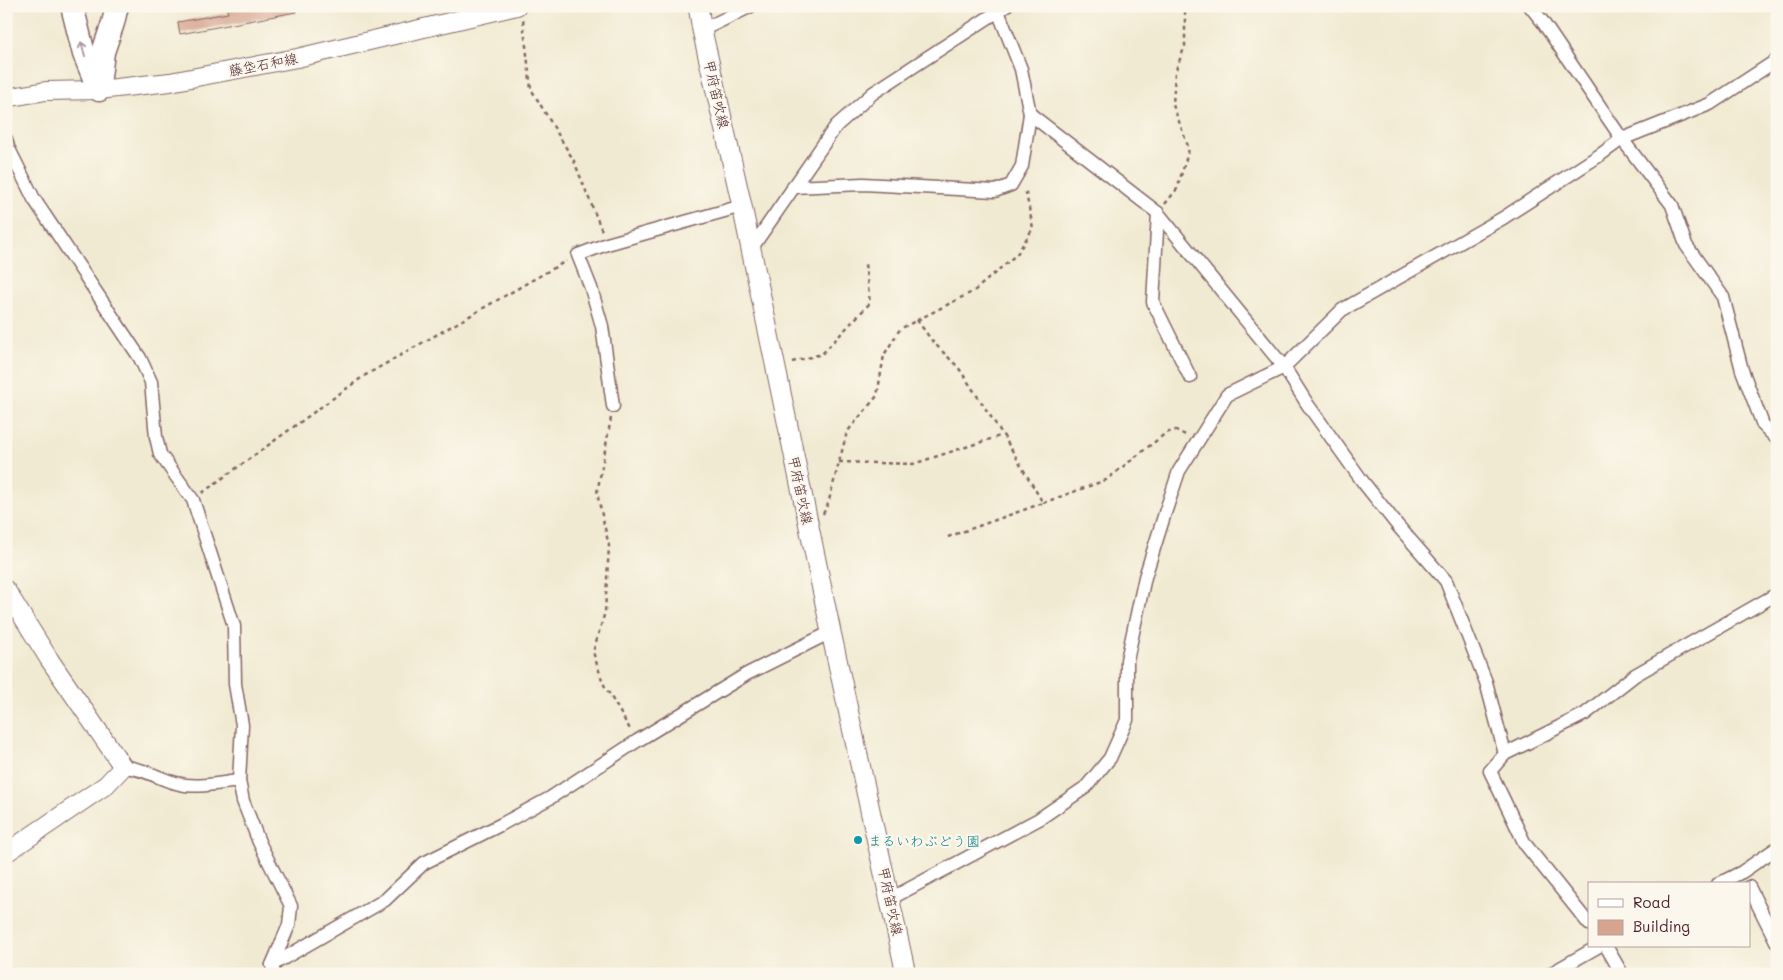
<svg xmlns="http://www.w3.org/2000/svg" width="1783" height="980" viewBox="0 0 1783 980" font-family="Mali,'Klee One',sans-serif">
<rect width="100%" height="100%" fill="#fbf7ec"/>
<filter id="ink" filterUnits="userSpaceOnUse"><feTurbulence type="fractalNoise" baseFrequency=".02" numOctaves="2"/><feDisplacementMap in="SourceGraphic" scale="10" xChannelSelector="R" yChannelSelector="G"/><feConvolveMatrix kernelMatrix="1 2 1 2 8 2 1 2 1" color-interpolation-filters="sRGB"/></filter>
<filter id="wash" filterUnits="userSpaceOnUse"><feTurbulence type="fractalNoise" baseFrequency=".0096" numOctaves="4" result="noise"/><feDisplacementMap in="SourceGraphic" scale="20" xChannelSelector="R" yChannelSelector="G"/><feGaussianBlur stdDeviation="1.12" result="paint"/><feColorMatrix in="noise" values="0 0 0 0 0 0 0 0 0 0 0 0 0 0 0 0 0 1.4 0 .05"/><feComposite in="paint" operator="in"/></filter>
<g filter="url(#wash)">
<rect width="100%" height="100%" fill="#f1ead2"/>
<g id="blocks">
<polygon fill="#d6a48f" points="226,6 295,6 296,12 180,34 178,22 228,13"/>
</g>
</g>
<g filter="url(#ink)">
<use href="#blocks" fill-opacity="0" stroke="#846665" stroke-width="1"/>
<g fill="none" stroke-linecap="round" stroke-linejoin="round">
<defs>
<g id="street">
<polyline points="996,6 1021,69 1030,114 1158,213 1284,367 1308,405 1363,482 1398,526 1446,581 1486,682 1505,754"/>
<polyline points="1530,6 1542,21 1622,139 1672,205 1686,245 1723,297 1742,370 1763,425 1777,439"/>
<polyline points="702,30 751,6"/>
<polyline points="6,139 8,147 34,199 140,358 151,382 156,437 160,454 193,500 234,626 235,684 242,725 239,781 243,801 259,842 291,906 289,925 272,965 274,974"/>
<polyline points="793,187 863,184 995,191 1011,185 1022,166 1030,114"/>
<polyline points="1158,213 1153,302 1190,377"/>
<polyline points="751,249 836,126 873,93 1006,6"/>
<polyline points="613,406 602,326 591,288 578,255 607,244 742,206"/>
<path d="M123,767C144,768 157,778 176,783C196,789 219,783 239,781"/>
<polyline points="1718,884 1742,872 1777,848"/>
<polyline points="1749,887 1777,943"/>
<polyline points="890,899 1039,819 1086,787 1110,758 1127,720 1127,660 1145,577 1165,513 1179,471 1227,395 1284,367 1342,310 1503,218 1600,155 1622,139 1710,104 1777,60"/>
<polyline points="1589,924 1525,844 1490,771 1505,754 1585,714 1635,675 1777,594"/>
<polyline points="1606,946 1622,974"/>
<polyline points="272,965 385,900 424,863 502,824 550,798 637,741 747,674 831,632"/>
<polyline points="1550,974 1599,946"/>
</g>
<g id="secondary">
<polyline points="6,98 46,91 99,90 170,82 297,58 517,6"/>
<polyline points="6,590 49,659 123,767 106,785 6,853"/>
</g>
<polyline id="primary" points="698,6 702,30 742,206 831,632 906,974"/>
<g id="highway">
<polyline points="72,6 84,54 99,90"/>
<polyline points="99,85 103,52 113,23 117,6"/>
</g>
</defs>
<use href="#street" stroke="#846665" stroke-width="15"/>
<use href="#secondary" stroke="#846665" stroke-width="20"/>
<use href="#primary" stroke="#846665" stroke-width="21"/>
<use href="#highway" stroke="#846665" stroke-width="25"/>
<g stroke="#846665" stroke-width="2.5" stroke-dasharray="4 4" stroke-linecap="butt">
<polyline points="523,20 531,89 574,161 602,231"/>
<polyline points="1165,204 1177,189 1189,149 1173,105 1175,72 1185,46 1185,6"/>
<polyline points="917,320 933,342 958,367 1003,435 1043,503 945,538"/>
<polyline points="792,362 822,354 870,303 865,264"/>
<polyline points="611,418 597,493 609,546 605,612 593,652 603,683 631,731"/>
<polyline points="839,462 913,464 1003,435"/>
<polyline points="202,493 364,376 566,261"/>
<polyline points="1043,503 1106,480 1166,433 1176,430 1187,436"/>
<polyline points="823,514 828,504 847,432 877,396 884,355 900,329 974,291 1017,254 1033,228 1025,188"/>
</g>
<use href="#street" stroke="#fff" stroke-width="12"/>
<use href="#secondary" stroke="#fff" stroke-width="18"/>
<use href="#primary" stroke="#fff" stroke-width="19"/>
<use href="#highway" stroke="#fff" stroke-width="22"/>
</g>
<defs><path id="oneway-shaft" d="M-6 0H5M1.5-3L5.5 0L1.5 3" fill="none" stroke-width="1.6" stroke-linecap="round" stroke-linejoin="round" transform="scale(1.25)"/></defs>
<use stroke="#ae9aa0" href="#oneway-shaft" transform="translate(83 49) rotate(-106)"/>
</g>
<circle fill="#0f9aa8" stroke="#fbf7ec" stroke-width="2" cx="858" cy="840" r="5"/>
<g text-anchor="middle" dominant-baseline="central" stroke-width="4.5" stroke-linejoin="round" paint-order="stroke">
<g font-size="14" fill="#4a1f2b" stroke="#fbf7ec">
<text transform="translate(263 64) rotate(-11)">藤垈石和線</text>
<text transform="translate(717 94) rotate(77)">甲府笛吹線</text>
<text transform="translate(801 490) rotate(78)">甲府笛吹線</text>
<text transform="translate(891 901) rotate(78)">甲府笛吹線</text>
</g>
<g font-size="14" fill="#0d838f" stroke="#fbf7ec" text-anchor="start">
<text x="868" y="840">まるいわぶどう園</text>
</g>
</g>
<rect width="1783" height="980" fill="none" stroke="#fbf7ec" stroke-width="25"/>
<rect x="1588" y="882" width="162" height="65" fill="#fbf7ec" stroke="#b4a19f"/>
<rect x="1598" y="899" width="25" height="8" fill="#ffffff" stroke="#b4a19f"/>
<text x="1633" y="908" font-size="15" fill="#4a1f2b">Road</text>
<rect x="1598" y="920" width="25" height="15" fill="#d6a48f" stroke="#b4a19f"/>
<text x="1633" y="932" font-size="15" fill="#4a1f2b">Building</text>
</svg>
